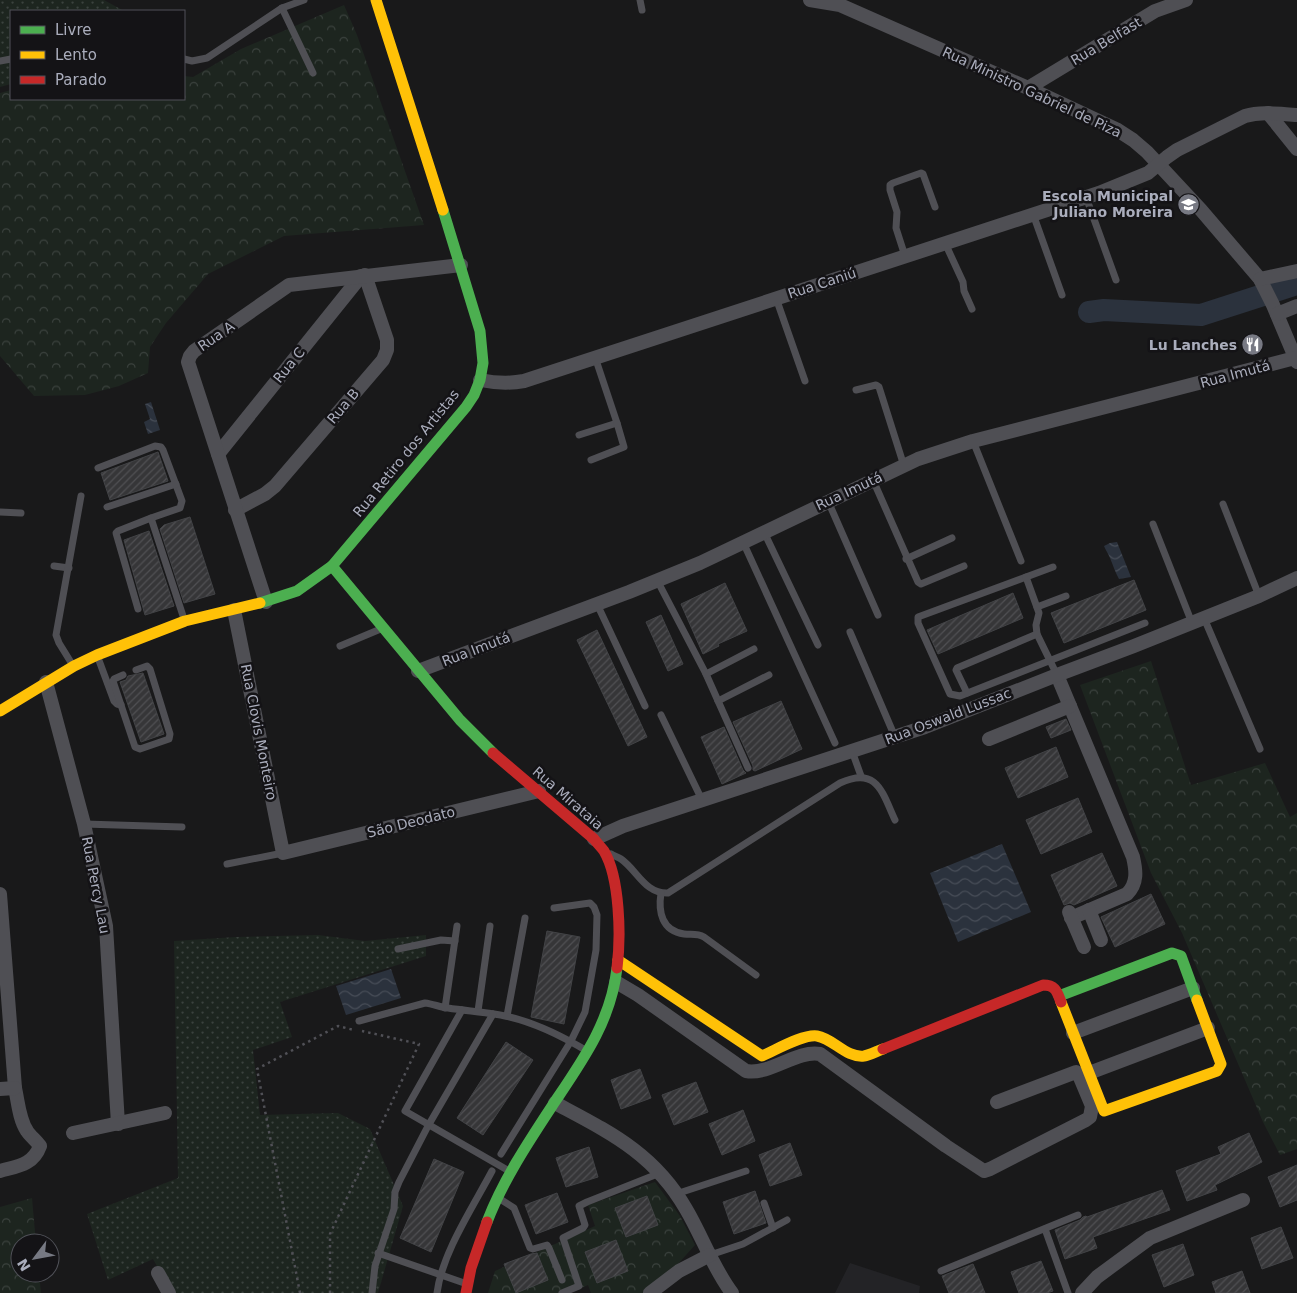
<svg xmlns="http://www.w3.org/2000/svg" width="1297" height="1293" viewBox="0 0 1297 1293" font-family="'DejaVu Sans',sans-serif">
<defs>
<pattern id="grass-dots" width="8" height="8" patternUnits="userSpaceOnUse" patternTransform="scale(1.25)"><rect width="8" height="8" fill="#1d251f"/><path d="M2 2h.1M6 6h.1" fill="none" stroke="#3b423e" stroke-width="1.8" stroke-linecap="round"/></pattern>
<pattern id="forest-crowns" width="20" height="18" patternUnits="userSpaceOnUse" patternTransform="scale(1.25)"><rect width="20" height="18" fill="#1d251f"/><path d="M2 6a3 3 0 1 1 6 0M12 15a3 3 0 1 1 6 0" fill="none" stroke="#3b423e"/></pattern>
<pattern id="water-waves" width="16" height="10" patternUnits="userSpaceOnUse" patternTransform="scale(1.25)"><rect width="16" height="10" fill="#2b323d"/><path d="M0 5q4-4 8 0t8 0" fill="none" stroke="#474d57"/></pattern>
<pattern id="building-hatch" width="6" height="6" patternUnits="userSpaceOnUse" patternTransform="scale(1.25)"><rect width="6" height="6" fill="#363638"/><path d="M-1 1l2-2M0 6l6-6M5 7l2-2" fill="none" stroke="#505053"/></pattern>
</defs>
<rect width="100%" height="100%" fill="#19191a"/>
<polygon fill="#232326" points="850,1263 920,1286 919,1293 835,1293"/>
<g fill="url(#grass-dots)">
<polygon points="0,0 104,0 124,11 11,11 11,84 0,87"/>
<polygon points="318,935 365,941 426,935 426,956 280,1002 292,1037 253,1050 260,1115 338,1113 370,1129 403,1206 378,1293 172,1293 153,1259 108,1280 87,1214 178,1178 174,941 236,937"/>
</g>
<g fill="url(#forest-crowns)">
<polygon points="344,5 357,35 424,225 284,236 208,274 166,323 150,347 148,373 119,386 85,395 34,396 0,356 0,93 11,90 11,99 184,99 184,76 193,77 241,49"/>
<polygon points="1151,661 1191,785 1265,763 1290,817 1297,813 1297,1149 1280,1155 1263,1122 1182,933 1151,873 1080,685"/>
<polygon points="655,1182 680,1216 695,1245 677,1265 645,1293 591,1293 588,1285 570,1293 488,1293 495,1271 595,1226 588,1205"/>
<polygon points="32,1198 36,1243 20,1243 20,1273 39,1273 41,1293 0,1293 0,1207"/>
</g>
<g fill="url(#water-waves)">
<polygon points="151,402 160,430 148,434 144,422 150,419 145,404"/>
<path d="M1117,542L1131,577L1119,579C1115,572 1113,565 1110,558C1108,553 1106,551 1104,546L1110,543Z"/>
<polygon points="1002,844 1031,912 958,942 930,873"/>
<polygon points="391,969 401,998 346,1015 336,986"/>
</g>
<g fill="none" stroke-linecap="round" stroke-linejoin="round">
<polyline stroke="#2b323d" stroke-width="22" points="1089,312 1104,310 1201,315 1297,284"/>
</g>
<g fill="url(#building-hatch)" stroke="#424346">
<polygon points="158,452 168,481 110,500 101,473"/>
<polygon points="190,517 215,594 184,603 160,529 164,525"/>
<polygon points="149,531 174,606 145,615 124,540"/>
<polygon points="1134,580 1146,610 1064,643 1051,613"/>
<polygon points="725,583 747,631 718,644 719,646 703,654 681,604"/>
<polygon points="1013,593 1023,618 938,654 927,630"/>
<polygon points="661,615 683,664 668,671 646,622"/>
<polygon points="597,630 647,737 628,746 577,640"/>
<polygon points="143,673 164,734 141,742 120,682 126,680 128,676"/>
<polygon points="781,701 802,749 755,771 753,770 753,766 733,722"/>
<polygon points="1066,719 1071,730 1051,738 1046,727"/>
<polygon points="724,727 743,770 746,773 722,784 701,737"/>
<polygon points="1056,747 1068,777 1018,798 1005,768"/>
<polygon points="1078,798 1092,832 1041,854 1026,820"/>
<polygon points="1102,853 1117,886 1074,905 1070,903 1064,905 1051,875"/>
<polygon points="1151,894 1165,924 1115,947 1101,917"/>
<polygon points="547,931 580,937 564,1024 531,1017"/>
<polygon points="506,1042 533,1060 483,1135 457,1118"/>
<polygon points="640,1069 651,1098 621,1109 611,1080"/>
<polygon points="696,1082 708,1112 674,1125 662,1095"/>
<polygon points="743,1110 755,1141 722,1155 709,1124"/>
<polygon points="1249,1133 1262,1162 1215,1185 1217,1190 1187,1201 1176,1171 1221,1154 1218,1147"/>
<polygon points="790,1143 802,1175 770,1186 759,1155"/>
<polygon points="589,1147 598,1177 566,1187 556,1158"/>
<polygon points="434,1159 464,1172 431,1252 400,1238"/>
<polygon points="1297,1165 1297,1200 1280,1207 1268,1177"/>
<polygon points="1162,1190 1170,1210 1093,1237 1097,1248 1065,1259 1055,1230 1080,1220 1083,1217 1086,1216 1087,1217"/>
<polygon points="755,1191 766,1223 734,1234 723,1202"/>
<polygon points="557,1193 568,1222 536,1234 525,1205"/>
<polygon points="647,1196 658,1225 626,1237 615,1208"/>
<polygon points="1281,1227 1293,1258 1262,1269 1251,1238"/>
<polygon points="616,1240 628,1271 597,1283 585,1252"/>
<polygon points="1183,1244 1194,1275 1164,1287 1152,1255"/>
<polygon points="537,1253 548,1280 516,1293 504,1264 531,1254"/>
<polygon points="1041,1261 1053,1291 1047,1293 1019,1293 1011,1272"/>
<polygon points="973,1264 985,1293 949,1293 942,1276"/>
<polygon points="1242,1271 1250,1293 1216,1293 1212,1282"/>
</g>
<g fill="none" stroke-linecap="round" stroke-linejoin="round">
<g stroke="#505056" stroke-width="2.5" stroke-dasharray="2.5 4" stroke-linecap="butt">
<polyline points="300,1293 257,1069 338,1026 354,1030"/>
<polyline points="330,1293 330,1234 419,1044 362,1031"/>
</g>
<g stroke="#4f4f54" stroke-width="7">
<polyline points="640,0 642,10"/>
<polyline points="282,8 313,73"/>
<polyline points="184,59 192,61 207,58 282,8 304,0"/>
<polyline points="0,61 11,59"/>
<polyline points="1086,197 1116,280"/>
<polyline points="1033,214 1062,295"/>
<polyline points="945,243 963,282 964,291 972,309"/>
<polyline points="905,256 896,228 897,212 890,190 890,185 893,183 921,173 923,174 935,207"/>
<polyline points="776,298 805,381"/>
<polyline points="856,390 876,385 879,387 904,466"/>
<polyline points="579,435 617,423"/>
<polyline points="973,441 1021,561"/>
<polyline points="591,460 624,447 617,423 595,357"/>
<polyline points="98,468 155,446 161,447 163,450 182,501 180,508 151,518"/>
<polyline points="873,480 918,582 921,584 964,566"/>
<polyline points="828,501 878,615"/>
<polyline points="1223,504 1259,596"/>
<polyline points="107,507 176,484"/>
<polyline points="0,512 21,513"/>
<polyline points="1153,524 1192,623"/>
<polyline points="764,532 818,645"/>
<polyline points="743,542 835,743"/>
<polyline points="906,559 952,538"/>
<polyline points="54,566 69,568"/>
<polyline points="1053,567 918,617 918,623 950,694 960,696 1145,623"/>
<polyline points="1026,577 1039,613 1036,625 1037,634 1057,675"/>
<polyline points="657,580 706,674 748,768"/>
<polyline points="597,604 645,706"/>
<polyline points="1037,607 1066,596"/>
<polyline points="138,609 116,533 118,531 151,518 184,619"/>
<polyline points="1204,618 1260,749"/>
<polyline points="850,632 895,737"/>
<polyline points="340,646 383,628"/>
<polyline points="97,655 114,701 117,704 121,705"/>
<polyline points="72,664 59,643 56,635 81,496"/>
<polyline points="706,674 754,649"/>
<polyline points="123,675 114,679 113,681 135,747 140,749 169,739 170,734 150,669 147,666 136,670"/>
<polyline points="967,693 956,670 957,668 1037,634"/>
<polyline points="718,701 769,675"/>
<polyline points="661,715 702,800"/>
<polyline points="852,751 861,776"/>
<polyline points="84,824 182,827"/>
<path d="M611,854C614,856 618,857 621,859C637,870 645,894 668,893L840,783C877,766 882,792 895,820"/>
<polyline points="227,864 283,853"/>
<path d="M661,893C658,912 662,931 684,934C691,935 697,933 704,937L756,975"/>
<polyline points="398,949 441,940 455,941"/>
<polyline points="445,1008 457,926"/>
<polyline points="462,1010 405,1111 509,1171"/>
<polyline points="478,1011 490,926"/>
<polyline points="507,1016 525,918"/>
<path d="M359,1021L425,1003C433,1004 440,1007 448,1008C467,1011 486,1012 505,1016C534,1022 562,1036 587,1051"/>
<polyline points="501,1154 571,1041 585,1012 596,950 597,915 594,907 590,903 554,908"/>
<polyline points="676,1194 746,1171"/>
<polyline points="500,1199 514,1208 530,1248 533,1249 547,1245 549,1248 562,1280"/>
<polyline points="764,1203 773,1228"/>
<polyline points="1045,1229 1068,1293"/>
<polyline points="378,1253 467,1284"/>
<polyline points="710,1255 743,1244 787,1220"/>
<polyline points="941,1271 1078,1215"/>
<polyline points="372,1293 375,1266 394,1209 395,1192 399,1182 428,1126 493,1014"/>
<path d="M437,1293C442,1253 473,1207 492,1171"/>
<polyline points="562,1293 579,1286 563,1238 583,1228 585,1225 579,1206 587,1202 660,1173"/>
</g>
<g stroke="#4f4f54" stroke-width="14">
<polyline points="810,0 840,5 1028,88 1116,129 1133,140 1147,152 1201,210 1260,279 1273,305 1297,362"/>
<polyline points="1028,88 1155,11 1186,0"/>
<polyline points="1268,113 1297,149"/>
<polyline points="1260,279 1297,271"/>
<polyline points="1277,314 1297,306"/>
<path d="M480,380C495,383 508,384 524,381L1099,193L1148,173L1167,157L1177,150L1245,116C1262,111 1279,114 1297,115"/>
<polyline points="218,454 361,276"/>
<polyline points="235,510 265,494 275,486 383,360 387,350 387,340 365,275"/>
<polyline points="266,602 188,362 190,356 194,351 289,285 461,265"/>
<polyline points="234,610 283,853 539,791"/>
<polyline points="418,671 629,592 700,563 918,459 973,441 1295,358"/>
<path d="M1057,675L1133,857C1136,870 1138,883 1127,894L1071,918"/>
<polyline points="46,682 84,824 106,926 118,1124"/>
<polyline points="989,739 1070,706"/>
<polyline points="594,839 623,826 925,727 1057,675 1134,646 1259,596 1297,578"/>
<path d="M0,894L15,1088C18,1101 19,1119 27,1131C30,1136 36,1140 40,1146C33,1165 18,1166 0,1171"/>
<polyline points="1089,910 1101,940"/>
<polyline points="1069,912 1084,947"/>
<path d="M616,982L638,995L746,1071C771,1075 796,1050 820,1054L946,1146L984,1171L990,1169L1086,1120L1090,1117L1092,1106L1079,1075L1076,1072L997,1102"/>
<polyline points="1073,1033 1193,988"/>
<polyline points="1089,1073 1208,1028"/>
<polyline points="0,1089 15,1088"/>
<path d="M555,1103C609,1132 654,1153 686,1209C702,1236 713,1268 732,1293"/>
<polyline points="73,1133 165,1113"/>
<polyline points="158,1273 169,1293"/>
<polyline points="650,1293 679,1271 710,1255"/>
<polyline points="1082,1293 1097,1277 1150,1238 1243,1200"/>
</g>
<g stroke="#4caf50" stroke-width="11">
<polyline points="332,566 460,720 493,753"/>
<polyline points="260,603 297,591 332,566 466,407 474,395 480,380 483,363 480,331 443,210"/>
<polyline points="1059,996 1172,953 1181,956 1197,1000"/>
<path d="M487,1222C503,1180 529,1141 554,1103C583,1060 611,1021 617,968"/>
</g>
<g stroke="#ffc107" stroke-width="11">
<polyline points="376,0 443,210"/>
<polyline points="0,711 74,666 97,655 185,621 260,603"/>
<path d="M618,960L762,1056C776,1050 803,1034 817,1036C834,1039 846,1058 864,1056C870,1055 877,1051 883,1049"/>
<polyline points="1061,1002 1104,1111 1217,1071 1221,1064 1197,1000"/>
</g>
<g stroke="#c62828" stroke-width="11">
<path d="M493,753L594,839C597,843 601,847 604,851C620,878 621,937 617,968"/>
<path d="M883,1049L1043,985C1056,985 1057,992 1061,1002"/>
<polyline points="466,1293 471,1268 487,1222"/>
</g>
</g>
<defs>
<symbol id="school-disc" viewBox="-11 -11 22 22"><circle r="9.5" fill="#777983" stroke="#141316"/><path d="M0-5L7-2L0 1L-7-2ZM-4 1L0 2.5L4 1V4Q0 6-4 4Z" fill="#fff"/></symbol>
<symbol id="restaurant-disc" viewBox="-11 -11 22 22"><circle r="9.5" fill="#777983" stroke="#141316"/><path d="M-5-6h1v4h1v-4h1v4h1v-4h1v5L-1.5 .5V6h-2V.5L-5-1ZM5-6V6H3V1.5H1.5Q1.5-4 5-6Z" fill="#fff"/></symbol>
</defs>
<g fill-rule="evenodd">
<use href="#school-disc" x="1176" y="192" width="25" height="25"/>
<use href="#restaurant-disc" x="1240" y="332" width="25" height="25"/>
</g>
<g text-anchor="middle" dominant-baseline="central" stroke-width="5" stroke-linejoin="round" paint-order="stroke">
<g font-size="14" fill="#aaadbc" stroke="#141316">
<text transform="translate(1106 41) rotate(-31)">Rua Belfast</text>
<text transform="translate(1032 92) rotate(25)">Rua Ministro Gabriel de Piza</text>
<text transform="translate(822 283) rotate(-18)">Rua Caniú</text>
<text transform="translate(216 336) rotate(-35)">Rua A</text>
<text transform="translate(289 365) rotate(-51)">Rua C</text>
<text transform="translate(1235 374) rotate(-15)">Rua Imutá</text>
<text transform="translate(343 406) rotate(-50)">Rua B</text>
<text transform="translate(406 453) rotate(-51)">Rua Retiro dos Artistas</text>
<text transform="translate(849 491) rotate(-25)">Rua Imutá</text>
<text transform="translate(476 649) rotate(-21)">Rua Imutá</text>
<text transform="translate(948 716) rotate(-21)">Rua Oswald Lussac</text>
<text transform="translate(259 732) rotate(79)">Rua Clovis Monteiro</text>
<text transform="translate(568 798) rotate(41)">Rua Mirataia</text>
<text transform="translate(411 822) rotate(-14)">São Deodato</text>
<text transform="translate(96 885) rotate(79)">Rua Percy Lau</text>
</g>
<g font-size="14" font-weight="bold" fill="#aaadbc" stroke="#141316" text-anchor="end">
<text x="1173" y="196">Escola Municipal<tspan x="1173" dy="16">Juliano Moreira</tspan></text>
<text x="1237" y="345">Lu Lanches</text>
</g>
</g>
<rect x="10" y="10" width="175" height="90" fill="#141316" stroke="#505158"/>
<rect x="20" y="26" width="25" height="8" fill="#4caf50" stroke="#505158"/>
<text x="55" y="35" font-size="15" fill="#aaadbc">Livre</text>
<rect x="20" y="51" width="25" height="8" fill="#ffc107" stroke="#505158"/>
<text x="55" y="60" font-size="15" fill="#aaadbc">Lento</text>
<rect x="20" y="76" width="25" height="8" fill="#c62828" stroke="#505158"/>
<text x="55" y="85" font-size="15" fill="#aaadbc">Parado</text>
<g transform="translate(35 1258) rotate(238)"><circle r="24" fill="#141316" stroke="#505158"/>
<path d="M0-4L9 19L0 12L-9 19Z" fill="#777983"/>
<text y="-8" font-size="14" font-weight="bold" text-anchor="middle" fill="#aaadbc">N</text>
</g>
</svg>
